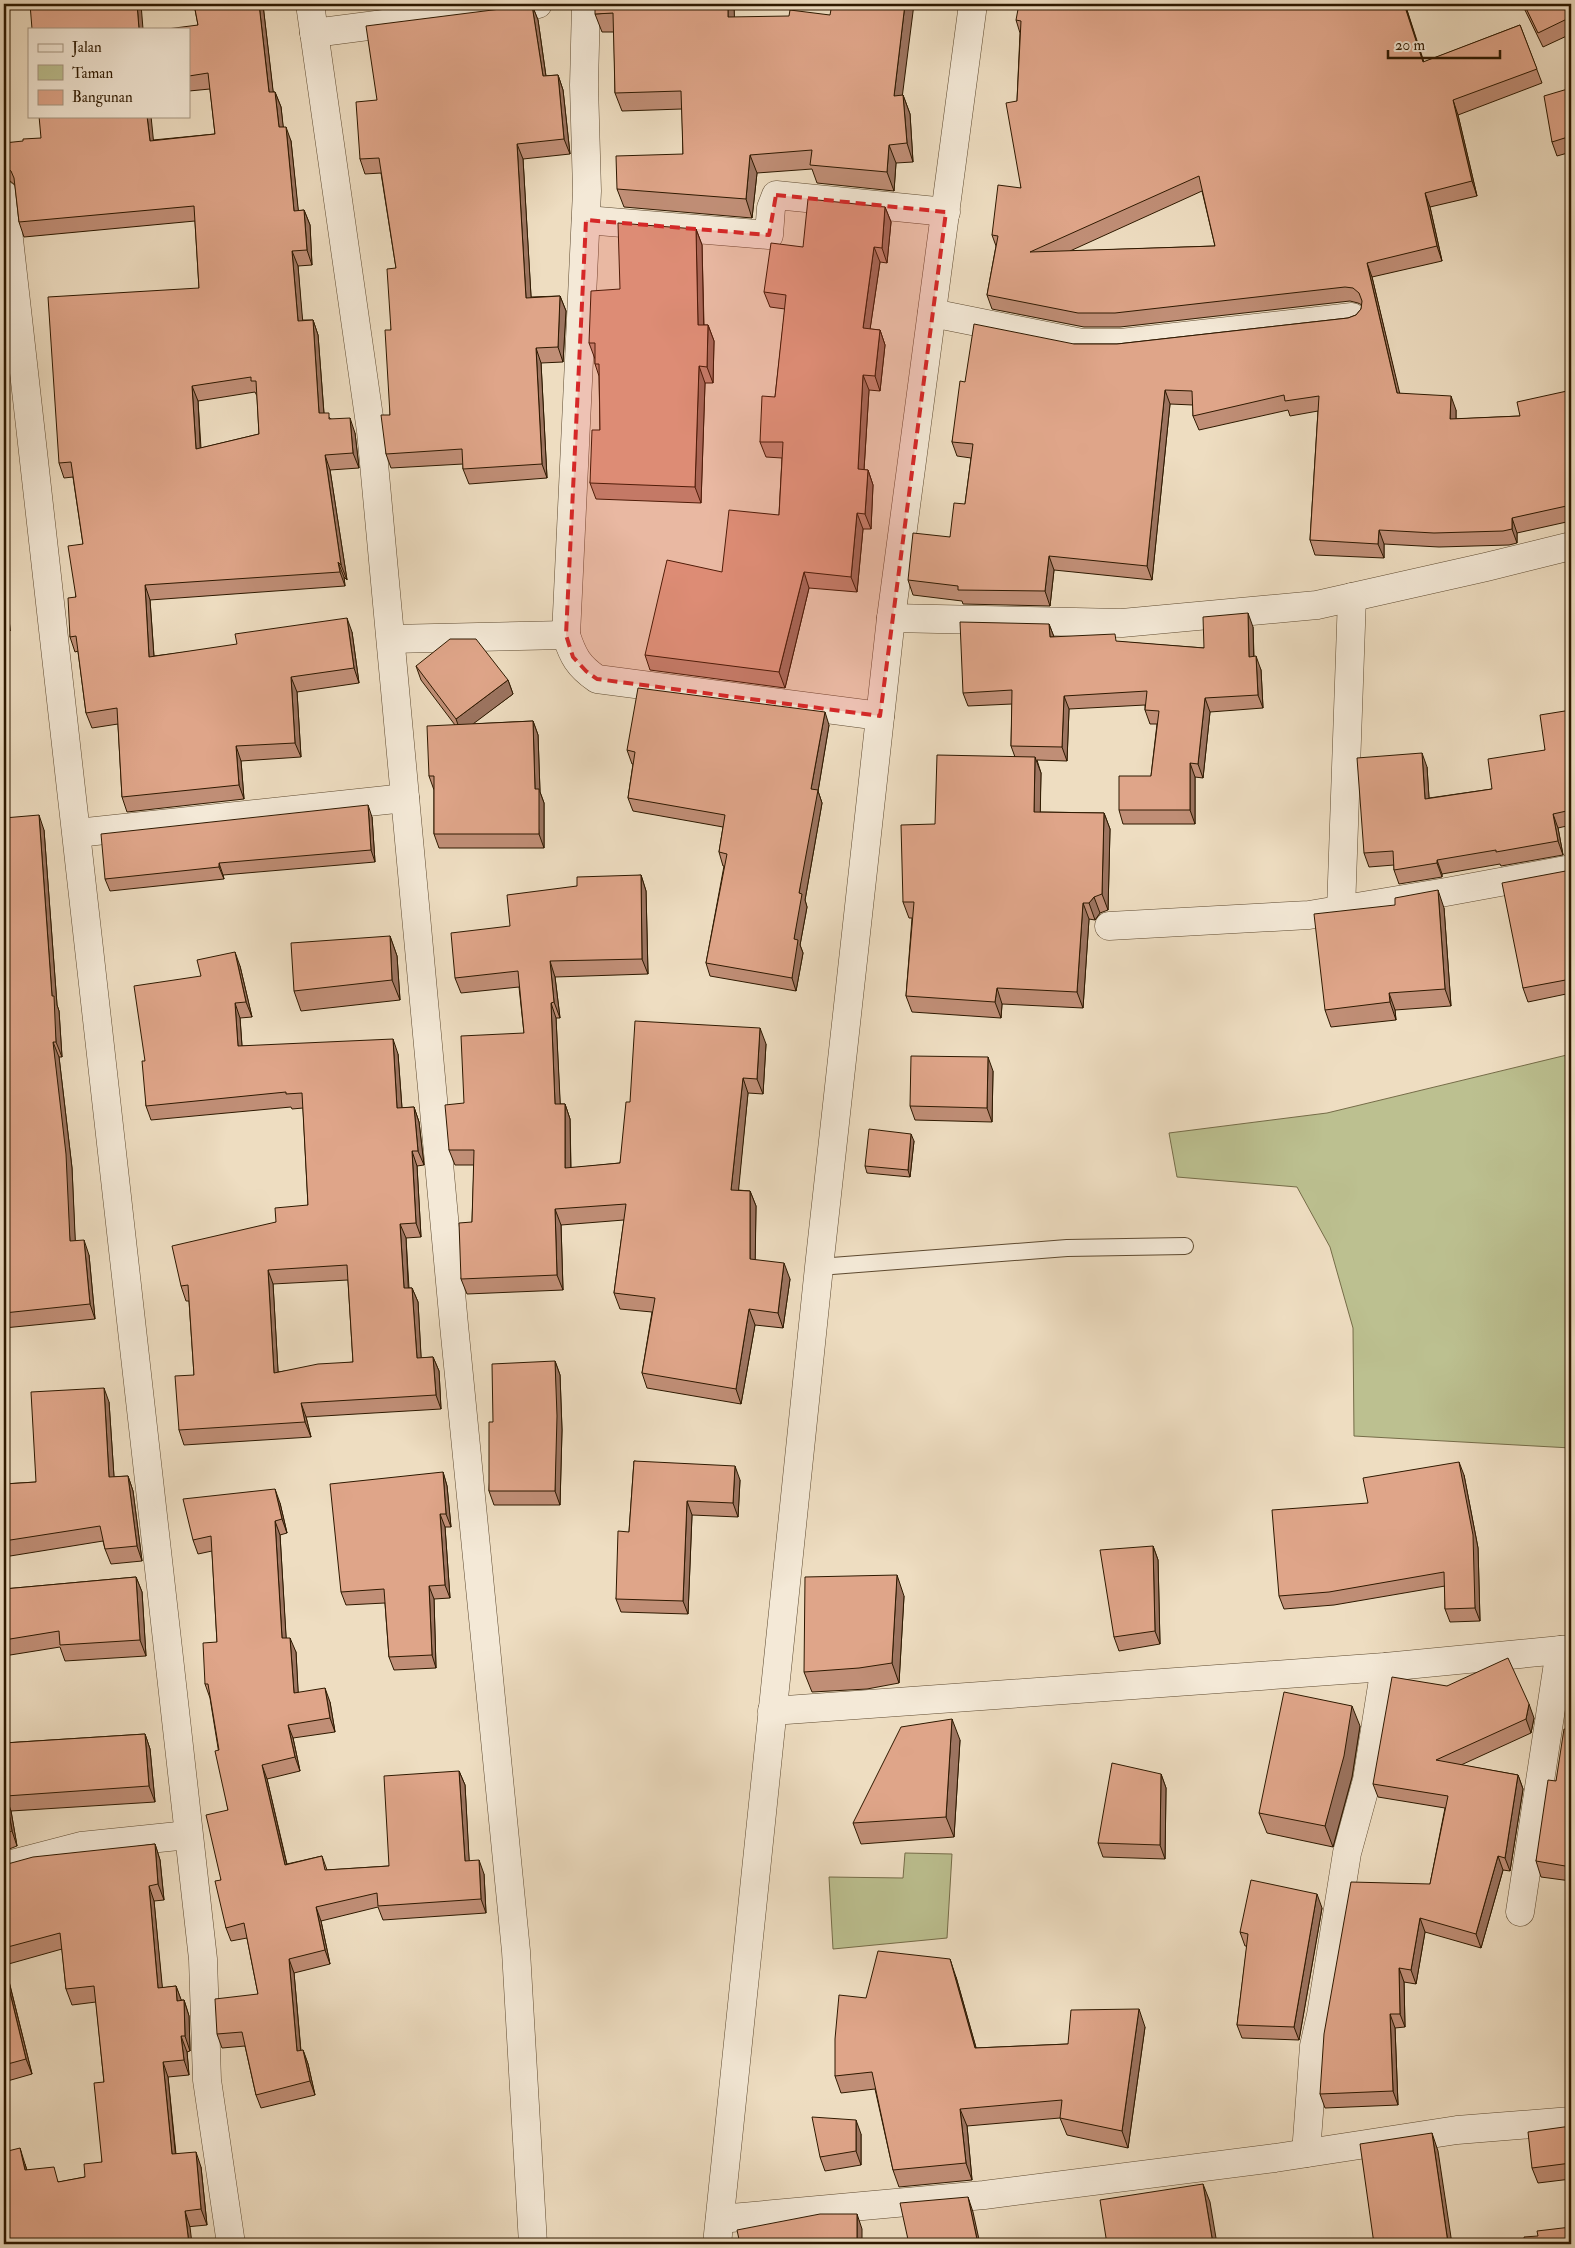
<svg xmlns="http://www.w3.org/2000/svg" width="1575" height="2248" viewBox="0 0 1575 2248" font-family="'IM FELL Double Pica',serif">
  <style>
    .green { fill: #bcc090; stroke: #756c48 }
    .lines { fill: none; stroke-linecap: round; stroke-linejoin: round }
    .service-casing { stroke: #5e4a30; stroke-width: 18 }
    .minor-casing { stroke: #5e4a30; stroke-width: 29 }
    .service { stroke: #f4e9d7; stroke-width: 16 }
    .minor { stroke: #f4e9d7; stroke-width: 28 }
    .wall { fill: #c08e76; stroke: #2e1900; fill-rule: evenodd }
    .shaded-wall { fill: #9c7460; stroke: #2e1900 }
    .building { fill: #dfa589; stroke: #2e1900; fill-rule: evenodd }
    .marked { fill: #d62828; fill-opacity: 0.2; stroke: #d62828; stroke-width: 4; stroke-dasharray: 10 6; stroke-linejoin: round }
  </style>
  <rect width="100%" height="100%" fill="#eeddc1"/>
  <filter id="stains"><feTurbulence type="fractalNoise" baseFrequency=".004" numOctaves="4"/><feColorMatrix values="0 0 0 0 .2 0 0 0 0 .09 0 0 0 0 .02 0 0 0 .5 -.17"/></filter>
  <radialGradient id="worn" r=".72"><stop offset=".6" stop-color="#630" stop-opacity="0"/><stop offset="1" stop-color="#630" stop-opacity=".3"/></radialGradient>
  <g class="green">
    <path d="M1571,1054V1448L1354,1436L1353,1328L1330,1247L1297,1187L1177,1177L1169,1133L1327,1113Z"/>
    <path d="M905,1853L952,1854L947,1938L833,1949L829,1877L903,1878Z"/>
  </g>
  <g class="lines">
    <g class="service-casing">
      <path id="service" d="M819,1267L1067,1248L1185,1246"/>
    </g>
    <g class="minor-casing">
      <g id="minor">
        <path d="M310,4L371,431L454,1325L516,1951L533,2244"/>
        <path d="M586,4L584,85L587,191L566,635C573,656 578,666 597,679L880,716"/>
        <path d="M314,33L538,4"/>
        <path d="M4,195L203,1959L207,2080L231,2244"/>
        <path d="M586,220L769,235L771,208L776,195L946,212"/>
        <path d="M932,313L1082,343H1121L1352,317"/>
        <path d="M891,618L1122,623L1317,605L1486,567L1571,546"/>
        <path d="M391,639L566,635"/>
        <path d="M77,833L405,798"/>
        <path d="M1341,910L1352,597"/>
        <path d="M1109,926L1309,915L1446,892L1571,869"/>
        <path d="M772,1711L1385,1667L1571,1649"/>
        <path d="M4,1866L81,1846L188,1835"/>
        <path d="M1520,1912L1560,1650"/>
        <path d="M1306,2153L1314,2046L1321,2015L1347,1853L1367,1780L1385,1667"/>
        <path d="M720,2219L984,2195L1275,2158L1457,2130L1571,2121"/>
        <path d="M717,2244L819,1267L891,618L973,4"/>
      </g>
    </g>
    <use href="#service" class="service"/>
    <use href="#minor" class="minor"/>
  </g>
  <g class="wall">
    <path d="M194,4H273L263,5L273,92H275L281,107L283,127L291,141L298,211L304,210L310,225L312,265L298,266L302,320H313L318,335L324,413L331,419L355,433L359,468L330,470L347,580L344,577L345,586L150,600L154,656L352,632L359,683L297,692L301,757L241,761L244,799L127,812L122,797L118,724L92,728L86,713L78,651L75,652L70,637L83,544L73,477L64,478L59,463L199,288L195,221L24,237L19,222L15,185L10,181L4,180V143L153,140L215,134L210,89L189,91V29L198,25ZM255,392L257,396L259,434L201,448L198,401Z"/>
    <path d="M734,4V17L903,95L910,114L913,162L896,163L894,191L817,183L812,169L757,173L752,218L624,207L617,189L683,154L682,109L622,111L615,93L614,32H602L595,14Z"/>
    <path d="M1405,4L1424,62L1520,25L1542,83L1458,115L1477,196L1430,207L1442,261L1372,277L1399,393L1456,410V419L1520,416L1567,391L1571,402V521L1517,533V543L1509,545L1439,547L1384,544V558L1315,555L1310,540L1318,411L1290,416L1288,410L1199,430L1193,416V405L1170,404L1152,580L1054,570L1050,606L963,604L962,601L913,595L908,580L950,537L965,504L971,458L957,456L952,442L965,382L1074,344H1117L1348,318L1356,315L1361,309L1362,305L1358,303L1350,301L1120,327H1084L992,309L987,295L996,246L992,235L1021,188L1017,101L1020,33L1016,20ZM1202,191L1215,246L1070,251Z"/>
    <path d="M1522,4H1571V34L1543,47Z"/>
    <path d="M532,5L538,20L546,76L558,75L563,90L570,154L523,159L531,297L560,296L566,311L563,362L541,363L547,478L469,484L463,469V464L391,468L386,454L390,415L391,330L396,268L381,173L365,174L360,159L377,100Z"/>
    <path d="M1571,88V152L1557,156L1552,142Z"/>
    <path d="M885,207L891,222L887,263L880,262L870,329L880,330L885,345L880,391L869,390L864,470H868L873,485L871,529H863L857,592L809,588L785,688L650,670L645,655L722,572L779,515L782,458L766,457L760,442L775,397L785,309L770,307L764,292L803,247Z"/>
    <path d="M696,229L702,245L704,325H708L714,341L713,383H705L701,503L596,499L590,483L600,430L599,376L595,364V359L589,343L620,289Z"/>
    <path d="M4,475L9,559H5L10,631H4Z"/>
    <path d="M1049,624L1054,637L1204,648L1253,627L1254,656L1261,670L1263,708L1210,712L1203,778L1195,777V824H1123L1119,810L1151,776L1157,724H1150L1145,710V705L1069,709L1067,761L1037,760L1041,773L1040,812L1104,813L1110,829L1108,910L1100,913L1095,920L1089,919L1083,1008L1002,1004L1001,1018L912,1012L906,996L912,918H909L903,902L935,824L1015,757L1011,746L1012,704L968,706L963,693Z"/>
    <path d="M416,666L508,680L513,694L472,724L533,721L538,735L540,792L544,803V848H439L434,834V790L429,776L455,725L421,680Z"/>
    <path d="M1571,710V825L1558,828L1563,855L1501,866L1500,864L1442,874V877L1399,884L1394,870V865L1369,867L1364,853L1427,767L1429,798L1492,789L1545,750Z"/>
    <path d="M829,725L818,791L822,803L805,900L807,907L800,945L803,953L796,991L710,976L706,963L724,866H723L719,852L723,827L633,811L628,798L633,764H632L627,750Z"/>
    <path d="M372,817L375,862L223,875L224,879L110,891L105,879Z"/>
    <path d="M4,818L44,830L57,1005L59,1011L62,1057H59L72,1168L75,1241L89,1255L95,1319L4,1328Z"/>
    <path d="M1571,870V993L1528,1002L1523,988L1569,871Z"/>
    <path d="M641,875L646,891L648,974L555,977L560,1018H556L560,1104H565L570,1119L571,1168L620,1163L630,1102L766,1044L763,1094L748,1093L738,1190L750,1191L756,1206L755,1260L790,1279L783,1328L755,1325L741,1404L647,1388L642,1373L652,1312L620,1309L614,1293L624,1220L561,1225L563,1290L467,1294L461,1279L472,1222L474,1165H455L449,1150L464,1103L524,1033L519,987L461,993L455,978L577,886Z"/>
    <path d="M1444,908L1451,1006L1395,1010L1396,1020L1331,1027L1325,1010Z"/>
    <path d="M390,936L397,956L400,1000L301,1011L294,991Z"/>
    <path d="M240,966L252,1017L240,1018L242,1046L398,1054L402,1108L414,1107L419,1122L424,1165L417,1166L421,1237L406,1238L409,1288H412L418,1302L421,1358L433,1357L439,1371L441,1409L306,1417L311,1437L184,1445L179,1430L194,1375L189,1301H186L181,1286L276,1222L308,1205L303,1108L292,1109L291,1107L151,1120L146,1106L145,1061L201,976ZM348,1280L353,1362L278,1372L273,1284Z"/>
    <path d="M993,1071L992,1122L915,1120L910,1106Z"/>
    <path d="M914,1141L910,1177L867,1173L865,1166Z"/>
    <path d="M555,1361L560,1375L562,1430L560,1505H494L489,1491L493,1422Z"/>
    <path d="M109,1402L114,1477L128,1476L133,1491L142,1561L111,1564L105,1549L103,1541L4,1557V1484L36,1482Z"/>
    <path d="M634,1461L740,1480L738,1517L692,1515L688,1614L621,1612L616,1599L629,1532Z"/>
    <path d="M443,1472L447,1486L451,1527H445L450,1598L434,1599L436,1668L394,1670L389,1657L385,1603L346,1605L341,1592Z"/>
    <path d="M1464,1475L1478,1548L1480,1621L1450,1622L1445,1609V1586L1334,1605L1284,1609L1279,1596L1368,1503Z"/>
    <path d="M280,1503L287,1533L280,1535L286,1638L296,1652L298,1693L330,1702L335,1732L293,1738L300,1771L267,1779L287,1864L322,1856L327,1870L389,1866L459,1771L465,1785L469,1861L484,1874L486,1913L383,1920L378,1907L321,1921L330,1964L294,1973L301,2051L303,2050L308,2064L315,2095L261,2108L256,2095L245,2046L222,2048L217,2034L258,1994L247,1938L231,1941L226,1928L221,1880L228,1810L210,1698L205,1684L217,1642L212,1551L198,1554L193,1540Z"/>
    <path d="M1153,1546L1158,1560L1160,1644L1119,1651L1114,1637Z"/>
    <path d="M136,1577L142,1592L146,1656L65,1661L60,1647L4,1656V1589Z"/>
    <path d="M904,1596L899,1683L867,1689L812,1692L804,1672Z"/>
    <path d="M1447,1686L1534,1718L1531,1733L1461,1765L1518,1775L1523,1789L1510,1871L1503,1870L1481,1948L1425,1932L1416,1984L1404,1982L1405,2027L1395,2028L1398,2105L1325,2108L1320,2094L1430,1884L1445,1808L1378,1797L1373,1784Z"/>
    <path d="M1360,1726L1352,1777L1333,1847L1267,1833L1259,1813Z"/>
    <path d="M1571,1730V1881L1541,1877L1536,1861L1556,1781Z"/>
    <path d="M145,1734L150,1749L155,1802L11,1811L17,1846L4,1851V1743Z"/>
    <path d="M960,1740L954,1837L861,1844L853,1823Z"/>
    <path d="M1161,1774L1166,1788L1165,1859L1103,1857L1098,1843Z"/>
    <path d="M155,1844L160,1860L164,1900L154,1901L162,1988L176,1986L181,2000H184L189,2016L190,2051L187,2052L189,2075L168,2077L176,2154L201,2167L207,2225L4,2244L25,2164L27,2170L59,2182L85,2177L102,2162L104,2082L96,2002L72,2005L66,1989L62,1949L5,1965L32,2074L4,2082V1865Z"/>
    <path d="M1322,1908L1299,2040L1242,2038L1237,2025L1247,1946H1245L1240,1932Z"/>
    <path d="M956,1977L976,2048L1068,2044L1145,2027L1128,2148L1067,2135L1060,2118L967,2126L972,2180L899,2187L893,2170L875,2089L841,2093L835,2076L866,1998Z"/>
    <path d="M1571,2126V2179L1538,2183L1532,2168Z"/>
    <path d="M861,2134V2165L825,2171L820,2157Z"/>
  </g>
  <g class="shaded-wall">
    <path d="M137,4H141L143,29H139Z"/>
    <path d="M259,4H262L263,5L275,107L269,92Z"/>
    <path d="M728,4H734L735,36L728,17Z"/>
    <path d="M905,4H914L900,114L894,96Z"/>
    <path d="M1404,4H1405L1428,77L1423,62Z"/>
    <path d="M532,5L538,20L548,91L543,76Z"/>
    <path d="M558,75L563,90L570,154L564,139Z"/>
    <path d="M275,92L281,107L285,142L279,127Z"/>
    <path d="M903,95L910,114L913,162L907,143Z"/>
    <path d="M1453,100L1458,115L1477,196L1472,181Z"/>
    <path d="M147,116H151L155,156L150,141Z"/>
    <path d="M286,127L291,141L300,226L294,211Z"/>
    <path d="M517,144L523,159L532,313L526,298Z"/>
    <path d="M889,145L896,163L894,191L887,172Z"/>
    <path d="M750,155L757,173L752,218L746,199Z"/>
    <path d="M1425,193L1430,207L1442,261L1437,246Z"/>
    <path d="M885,207L891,222L887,263L882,248Z"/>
    <path d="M304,210L310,225L312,265L307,250Z"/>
    <path d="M696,229L702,245L704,341L698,325Z"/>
    <path d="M874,247L880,262L868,343L863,328Z"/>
    <path d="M292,251L298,266L304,336L298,321Z"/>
    <path d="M1367,263L1372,277L1403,407L1397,393Z"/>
    <path d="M560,296L566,311L563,362L558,347Z"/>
    <path d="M313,320L318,335L325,428L319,413Z"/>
    <path d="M708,325L714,341L713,383L707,367Z"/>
    <path d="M880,330L885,345L880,391L875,376Z"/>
    <path d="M536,348L541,363L547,478L542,464Z"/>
    <path d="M699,366L705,383L701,503L695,487Z"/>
    <path d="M863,375L869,390L863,485L858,469Z"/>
    <path d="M192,386L198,401L201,464L196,449Z"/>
    <path d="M1165,390L1170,404L1152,580L1147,566Z"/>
    <path d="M1567,391L1571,402V410Z"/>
    <path d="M1451,396L1456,410V433L1450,419Z"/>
    <path d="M4,414L5,432L4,429Z"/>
    <path d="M350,418L355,433L359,468L353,453Z"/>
    <path d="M325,455L330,470L347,580L341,565Z"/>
    <path d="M868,470L873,485L871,529L865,514Z"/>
    <path d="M4,475V480L9,559L4,545Z"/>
    <path d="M857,513L863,529L857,592L851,577Z"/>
    <path d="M1512,518L1517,533V543L1512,529Z"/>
    <path d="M1379,530L1384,544V558L1378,544Z"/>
    <path d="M4,555L5,559L10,631L4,616Z"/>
    <path d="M1049,556L1054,570L1050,606L1045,591Z"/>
    <path d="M338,562L344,577L345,586L340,572Z"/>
    <path d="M804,572L809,588L785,688L779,672Z"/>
    <path d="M145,585L150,600L155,672L149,657Z"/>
    <path d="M1248,613L1253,627L1254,670L1249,657Z"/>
    <path d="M347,618L352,632L359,683L354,668Z"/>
    <path d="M1049,624L1054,637H1050Z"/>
    <path d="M1256,656L1261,670L1263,708L1258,695Z"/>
    <path d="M291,677L297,692L301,757L295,743Z"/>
    <path d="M508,680L513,694L461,733L456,719Z"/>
    <path d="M1064,696L1069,709L1067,761L1062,747Z"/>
    <path d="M1205,698L1210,712L1203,778L1198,764Z"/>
    <path d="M4,707L6,736L4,729Z"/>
    <path d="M825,712L829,725L818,791L822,803L805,900L807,907L800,945L803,953L796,991L792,978L794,939L811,789Z"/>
    <path d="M533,721L538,735L540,792L544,803V848L539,834L535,789Z"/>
    <path d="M236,746L241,761L244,799L239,785Z"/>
    <path d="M1422,753L1427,767L1430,813L1425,799Z"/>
    <path d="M1035,757L1041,773L1040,828L1034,812Z"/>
    <path d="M1190,763L1195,777V824L1190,810Z"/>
    <path d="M368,805L372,817L375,862L371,850Z"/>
    <path d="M1104,813L1110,829L1108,910L1102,894Z"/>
    <path d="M1553,814L1558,828L1563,855L1558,841Z"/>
    <path d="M39,815L44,830L57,1005L59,1011L62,1057L56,1042L52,996Z"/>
    <path d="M1437,860L1442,874V877L1437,863Z"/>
    <path d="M219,863L223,875L224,879L219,867Z"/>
    <path d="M641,875L646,891L648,974L642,959Z"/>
    <path d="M1438,890L1444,908L1451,1006L1445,989Z"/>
    <path d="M1094,897L1100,913L1095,920L1089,903Z"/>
    <path d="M1083,903L1089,919L1083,1008L1077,992Z"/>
    <path d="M390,936L397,956L400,1000L392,980Z"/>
    <path d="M235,952L240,966L252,1017L246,1002Z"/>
    <path d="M550,961L555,977L560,1018L554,1002Z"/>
    <path d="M997,988L1002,1004L1001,1018L995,1002Z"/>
    <path d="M1389,993L1395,1010L1396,1020L1390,1002Z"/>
    <path d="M235,1003L240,1018L243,1061L238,1046Z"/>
    <path d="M551,1003L556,1018L561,1119L555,1104Z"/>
    <path d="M760,1028L766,1044L763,1094L757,1079Z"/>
    <path d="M393,1039L398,1054L403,1123L397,1108Z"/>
    <path d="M53,1042L59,1057L72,1168L76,1256L70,1241Z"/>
    <path d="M988,1057L993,1071L992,1122L987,1108Z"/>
    <path d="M743,1078L748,1093L737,1206L731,1190Z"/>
    <path d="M565,1104L570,1119L571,1184L565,1168Z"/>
    <path d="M414,1107L419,1122L424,1165L418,1151Z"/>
    <path d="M911,1134L914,1141L910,1177L908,1170Z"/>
    <path d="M412,1151L417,1166L421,1237L416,1223Z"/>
    <path d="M750,1191L756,1206L755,1274L750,1259Z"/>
    <path d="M555,1209L561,1225L563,1290L557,1275Z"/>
    <path d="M400,1224L406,1238L409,1303L404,1288Z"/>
    <path d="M84,1240L89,1255L95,1319L90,1304Z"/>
    <path d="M784,1263L790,1279L783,1328L778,1313Z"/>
    <path d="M268,1270L273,1284L279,1388L274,1373Z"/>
    <path d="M412,1288L418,1302L422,1373L417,1358Z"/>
    <path d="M749,1309L755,1325L741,1404L736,1389Z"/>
    <path d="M433,1357L439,1371L441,1409L436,1395Z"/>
    <path d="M555,1361L560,1375L562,1430L560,1505L555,1491Z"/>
    <path d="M104,1388L109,1402L115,1492L109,1477Z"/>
    <path d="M301,1403L306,1417L311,1437L305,1422Z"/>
    <path d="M1459,1462L1464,1475L1478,1548L1480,1621L1475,1608Z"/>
    <path d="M735,1466L740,1480L738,1517L733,1503Z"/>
    <path d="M443,1472L447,1486L451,1527L446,1514Z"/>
    <path d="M128,1476L133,1491L142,1561L137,1546Z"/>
    <path d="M275,1489L280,1503L287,1533L282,1519Z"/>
    <path d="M687,1501L692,1515L688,1614L683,1601Z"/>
    <path d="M440,1514L445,1527L450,1598L445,1585Z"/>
    <path d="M275,1521L280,1535L287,1652L282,1638Z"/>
    <path d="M1153,1546L1158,1560L1160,1644L1155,1631Z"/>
    <path d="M897,1575L904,1596L899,1683L892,1663Z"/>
    <path d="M136,1577L142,1592L146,1656L140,1640Z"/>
    <path d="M429,1586L434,1599L436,1668L432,1655Z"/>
    <path d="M290,1638L296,1652L299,1707L294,1693Z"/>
    <path d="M325,1688L330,1702L335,1732L330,1718Z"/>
    <path d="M1529,1704L1534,1718L1531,1733L1526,1719Z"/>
    <path d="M1352,1706L1360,1726L1352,1777L1333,1847L1325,1826Z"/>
    <path d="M952,1719L960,1740L954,1837L946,1817Z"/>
    <path d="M288,1725L293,1738L300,1771L295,1757Z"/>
    <path d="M145,1734L150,1749L155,1802L149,1786Z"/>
    <path d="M262,1765L267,1779L290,1879L285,1865Z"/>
    <path d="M459,1771L465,1785L470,1875L465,1861Z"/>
    <path d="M1161,1774L1166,1788L1165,1859L1160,1845Z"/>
    <path d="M1518,1775L1523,1789L1510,1871L1505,1858Z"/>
    <path d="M6,1796L11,1811L17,1846L12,1831Z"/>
    <path d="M155,1844L160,1860L164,1900L158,1884Z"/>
    <path d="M1498,1856L1503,1870L1481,1948L1476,1934Z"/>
    <path d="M479,1860L484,1874L486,1913L481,1899Z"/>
    <path d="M149,1886L154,1901L164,2004L158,1988Z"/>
    <path d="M1317,1894L1322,1908L1299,2040L1294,2027Z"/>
    <path d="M316,1907L321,1921L330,1964L325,1950Z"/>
    <path d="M1420,1918L1425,1932L1416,1984L1411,1970Z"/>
    <path d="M289,1959L294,1973L302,2065L297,2051Z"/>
    <path d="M950,1959L956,1977L981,2065L975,2048Z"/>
    <path d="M4,1962L32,2074L26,2059L4,1968Z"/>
    <path d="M1399,1968L1404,1982L1405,2027L1400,2014Z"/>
    <path d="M176,1986L182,2002L177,2001Z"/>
    <path d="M184,2000L189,2016L190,2051L185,2036Z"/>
    <path d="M1139,2009L1145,2027L1128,2148L1122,2131Z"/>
    <path d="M1390,2014L1395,2028L1398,2105L1393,2091Z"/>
    <path d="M181,2036L187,2052L189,2075L184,2060Z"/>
    <path d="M303,2050L308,2064L315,2095L310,2081Z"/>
    <path d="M163,2062L168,2077L177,2170L172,2154Z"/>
    <path d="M960,2109L967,2126L972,2180L966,2163Z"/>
    <path d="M856,2120L861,2134V2165L856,2151Z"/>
    <path d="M1432,2133L1438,2151L1452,2244H1448V2243Z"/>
    <path d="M20,2148L25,2164L31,2186L25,2170Z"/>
    <path d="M196,2152L201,2167L207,2225L201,2209Z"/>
    <path d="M1203,2184L1210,2202L1217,2244H1213Z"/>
    <path d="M968,2197L973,2212L980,2244H978Z"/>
    <path d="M185,2211L190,2227L192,2244H189Z"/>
    <path d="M857,2214L862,2229V2244H857Z"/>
  </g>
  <g class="building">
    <path d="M30,4H137L139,29H32Z"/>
    <path d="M194,4H259L269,92H275L279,127H286L294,211L304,210L307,250L292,251L298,321L313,320L319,413H329V419L350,418L353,453L325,455L341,565L338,562L340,572L145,585L149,657L237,644L235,634L347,618L354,668L291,677L295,743L236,746L239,785L122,797L117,708L86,713L76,636L70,637L68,598L76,597L68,546L83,544L71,462L59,463L48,297L199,288L194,206L19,222L14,178L11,171L4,166V143L23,141V139L41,138L39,116H147L150,141L215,134L208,73L189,76V29H167L198,25ZM251,377V381H256L259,434L196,449L192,386Z"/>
    <path d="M595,4H728V17L789,16L790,10L830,15L832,4H905L894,96L903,95L907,143L889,145L887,172L810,165L812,150L750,155L746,199L617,189L616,156L683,154L681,91L615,93L613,13L595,14Z"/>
    <path d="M1019,4H1404L1423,62L1520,25L1537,69L1453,100L1472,181L1425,193L1437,246L1367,263L1397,393L1451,396L1450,419L1520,416L1517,402L1567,391L1571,410V505L1512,518V529L1503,531L1434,533L1379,530L1378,544L1310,540L1319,396L1285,401L1284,395L1193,416L1192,391L1165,390L1147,566L1049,556L1045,591L958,590V586L908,580L913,533L950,537L954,503L965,504L973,444L952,442L960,381L965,382L974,324L1074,344H1117L1348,318L1356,315L1361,309L1362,301L1359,293L1353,288L1345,287L1115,313H1078L987,295L998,236L992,235L998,185L1021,188L1006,103L1017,101L1021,21L1016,20ZM1199,176L1215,246L1030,252Z"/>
    <path d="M1524,4H1571V17L1538,33Z"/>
    <path d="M532,5L543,76L558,75L564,139L517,144L526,298L560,296L558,347L536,348L542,464L463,469L462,449L386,454L381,415H390L385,330H391L387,269L396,268L379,158L360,159L356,102L377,100L366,26Z"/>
    <path d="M1571,88V136L1552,142L1544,96Z"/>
    <path d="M808,199L885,207L882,248L874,247L863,328L880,330L875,376L863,375L858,469L868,470L865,514L857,513L851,577L804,572L779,672L645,655L667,560L722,572L729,510L779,515L783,442H760L762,396L775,397L786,295L764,292L771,243L803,247Z"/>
    <path d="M618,223L696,229L698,325H708L707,367L699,366L695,487L590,483L592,430H600L599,364H595V343H589L591,291L620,289Z"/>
    <path d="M1248,613L1249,657L1256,656L1258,695L1205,698L1198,764L1190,763V810H1119V776H1151L1159,711L1145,710L1147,691L1064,696L1062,747L1011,746L1012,690L963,693L960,622L1049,624L1050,637L1115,634L1116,641L1204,648L1203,617Z"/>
    <path d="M450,639H476L508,680L456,719L416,666Z"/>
    <path d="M638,688L825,712L811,789L818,790L799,893L802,894L794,939L798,940L792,978L706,963L727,854L719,852L725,815L628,798L635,752L627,750Z"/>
    <path d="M1571,710V810L1553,814L1558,841L1496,852V850L1437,860V863L1394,870L1393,851L1364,853L1357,758L1422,753L1425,799L1492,789L1488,759L1545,750L1540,715Z"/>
    <path d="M533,721L535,789H539V834H434V776H429L427,726Z"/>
    <path d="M937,755L1035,757L1034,812L1104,813L1102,894L1094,897L1089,903H1083L1077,992L997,988L995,1002L906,996L914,902H903L901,825L935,824Z"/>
    <path d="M368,805L371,850L219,863V867L105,879L101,834Z"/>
    <path d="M39,815L52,996H54L56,1042H53L66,1154L70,1241L84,1240L90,1304L4,1313V818Z"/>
    <path d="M1571,870V979L1523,988L1502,883Z"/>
    <path d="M641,875L642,959L550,961L554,1002L551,1003L555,1104H565V1168L620,1163L626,1102H630L635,1021L760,1028L757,1079L743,1078L731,1190L750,1191V1259L784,1263L778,1313L749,1309L736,1389L642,1373L655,1298L614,1293L626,1204L555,1209L557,1275L461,1279L459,1223L472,1222L474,1150H449L445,1105L464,1103L461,1036L524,1033L518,971L455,978L451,933L510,926L507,895L577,886V877Z"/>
    <path d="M1438,890L1445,989L1389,993L1390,1002L1325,1010L1314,914L1395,905V898Z"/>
    <path d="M390,936L392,980L294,991L291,943Z"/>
    <path d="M235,952L246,1002L235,1003L238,1046L393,1039L397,1108L414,1107L418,1151H412L416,1223L400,1224L404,1288H412L417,1358L433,1357L436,1395L301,1403L305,1422L179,1430L175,1376L194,1375L188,1285L181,1286L172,1246L276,1222L275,1208L308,1205L302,1093L286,1094V1092L146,1106L142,1061H145L134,986L201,976L197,960ZM347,1265L353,1362L318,1364L274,1373L268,1270Z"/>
    <path d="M911,1056L988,1057L987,1108L910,1106Z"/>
    <path d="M869,1129L911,1134L908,1170L865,1166Z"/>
    <path d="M555,1361L557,1416L555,1491H489V1422H493L492,1364Z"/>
    <path d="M104,1388L109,1477L128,1476L137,1546L105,1549L100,1526L4,1541V1484L36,1482L31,1392Z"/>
    <path d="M634,1461L735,1466L733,1503L687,1501L683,1601L616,1599L618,1531L629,1532Z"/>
    <path d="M1571,1461V1476L1567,1462Z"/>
    <path d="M1459,1462L1473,1535L1475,1608L1445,1609L1444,1572L1329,1592L1279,1596L1272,1510L1368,1503L1363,1478Z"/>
    <path d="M443,1472L446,1514H440L445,1585L429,1586L432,1655L389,1657L384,1589L341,1592L330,1484Z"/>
    <path d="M275,1489L282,1519L275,1521L282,1638H290L294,1693L325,1688L330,1718L288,1725L295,1757L262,1765L285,1865L322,1856L325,1870L389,1866L384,1776L459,1771L465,1861L479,1860L481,1899L378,1906L377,1893L316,1907L325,1950L289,1959L297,2051L303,2050L310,2081L256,2095L242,2032L217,2034L215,1999L258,1994L244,1923L226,1928L215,1881L221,1880L206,1815L228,1810L215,1751L219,1750L208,1684H205L203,1643L217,1642L211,1536L193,1540L183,1499Z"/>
    <path d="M1153,1546L1155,1631L1114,1637L1100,1550Z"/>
    <path d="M897,1575L892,1663L859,1668L804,1672L805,1577Z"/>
    <path d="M136,1577L140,1640L60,1645L59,1631L4,1640V1589Z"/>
    <path d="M1508,1658L1529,1704L1526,1719L1436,1760L1518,1775L1505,1858L1498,1856L1476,1934L1420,1918L1411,1970L1399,1968L1400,2014H1390L1393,2091L1320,2094L1324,2034L1351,1882L1430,1884L1448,1796L1373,1784L1392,1677L1447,1686Z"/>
    <path d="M1284,1692L1352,1706L1344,1756L1325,1826L1259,1813Z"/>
    <path d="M952,1719L946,1817L853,1823L901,1727Z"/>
    <path d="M1564,1729L1571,1730V1867L1536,1861L1548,1780L1556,1781Z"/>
    <path d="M145,1734L149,1786L6,1796L12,1831L4,1834V1743Z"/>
    <path d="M1112,1763L1161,1774L1160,1845L1098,1843Z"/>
    <path d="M155,1844L158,1884L149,1886L158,1988L176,1986L177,2001L184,2000L185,2036H181L184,2060L163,2062L172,2154L196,2152L201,2209L185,2211L189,2244H4V2152L20,2148L25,2170L54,2167L58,2182L85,2177L84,2164L102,2162L94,2083L104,2082L94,1986L66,1989L60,1933L4,1948V1865L33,1857Z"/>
    <path d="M1251,1880L1317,1894L1294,2027L1237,2025L1248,1934L1240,1932Z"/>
    <path d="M878,1951L950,1959L975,2048L1068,2044L1071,2010L1139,2009L1122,2131L1060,2118L1062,2100L960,2109L966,2163L893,2170L872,2072L835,2076V2039L839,1995L866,1998Z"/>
    <path d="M4,1968L26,2059L4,2065Z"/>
    <path d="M812,2117L856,2120V2151L820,2157Z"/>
    <path d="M1571,2126V2163L1532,2168L1528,2132Z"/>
    <path d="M1432,2133L1448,2243L1438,2244H1374L1360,2144Z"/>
    <path d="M1203,2184L1213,2244H1107L1100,2200Z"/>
    <path d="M968,2197L978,2244H909L900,2203Z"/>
    <path d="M820,2214H857V2244H740L737,2230Z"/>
    <path d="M1571,2227V2244H1525L1524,2237L1538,2236L1537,2231Z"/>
  </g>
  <path class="marked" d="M776,195L946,212L880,716L597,679L586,671L573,657L566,635L586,220L769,235Z"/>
  <rect width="1575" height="2248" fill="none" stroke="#eeddc1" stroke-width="20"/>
  <rect x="5" y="5" width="1565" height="2238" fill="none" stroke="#2e1900" stroke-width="2.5"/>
  <rect x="10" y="10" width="1555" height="2228" fill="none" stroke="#2e1900"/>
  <rect x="28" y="28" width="162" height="90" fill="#f4e9d7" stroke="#a59681"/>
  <rect x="38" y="44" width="25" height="8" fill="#f4e9d7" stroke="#a59681"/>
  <text x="72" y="52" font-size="15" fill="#2e1900">Jalan</text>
  <rect x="38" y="65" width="25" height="15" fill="#bcc090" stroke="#a59681"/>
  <text x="72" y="78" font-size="15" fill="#2e1900">Taman</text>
  <rect x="38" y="90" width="25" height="15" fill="#dfa589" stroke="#a59681"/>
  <text x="72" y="102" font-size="15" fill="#2e1900">Bangunan</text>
  <path d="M1388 50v8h112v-8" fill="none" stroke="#2e1900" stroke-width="2.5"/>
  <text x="1395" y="50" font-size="15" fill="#2e1900" stroke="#f4e9d7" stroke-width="4" paint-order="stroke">20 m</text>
  <rect width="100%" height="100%" filter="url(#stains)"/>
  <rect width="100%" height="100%" fill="url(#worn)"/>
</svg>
